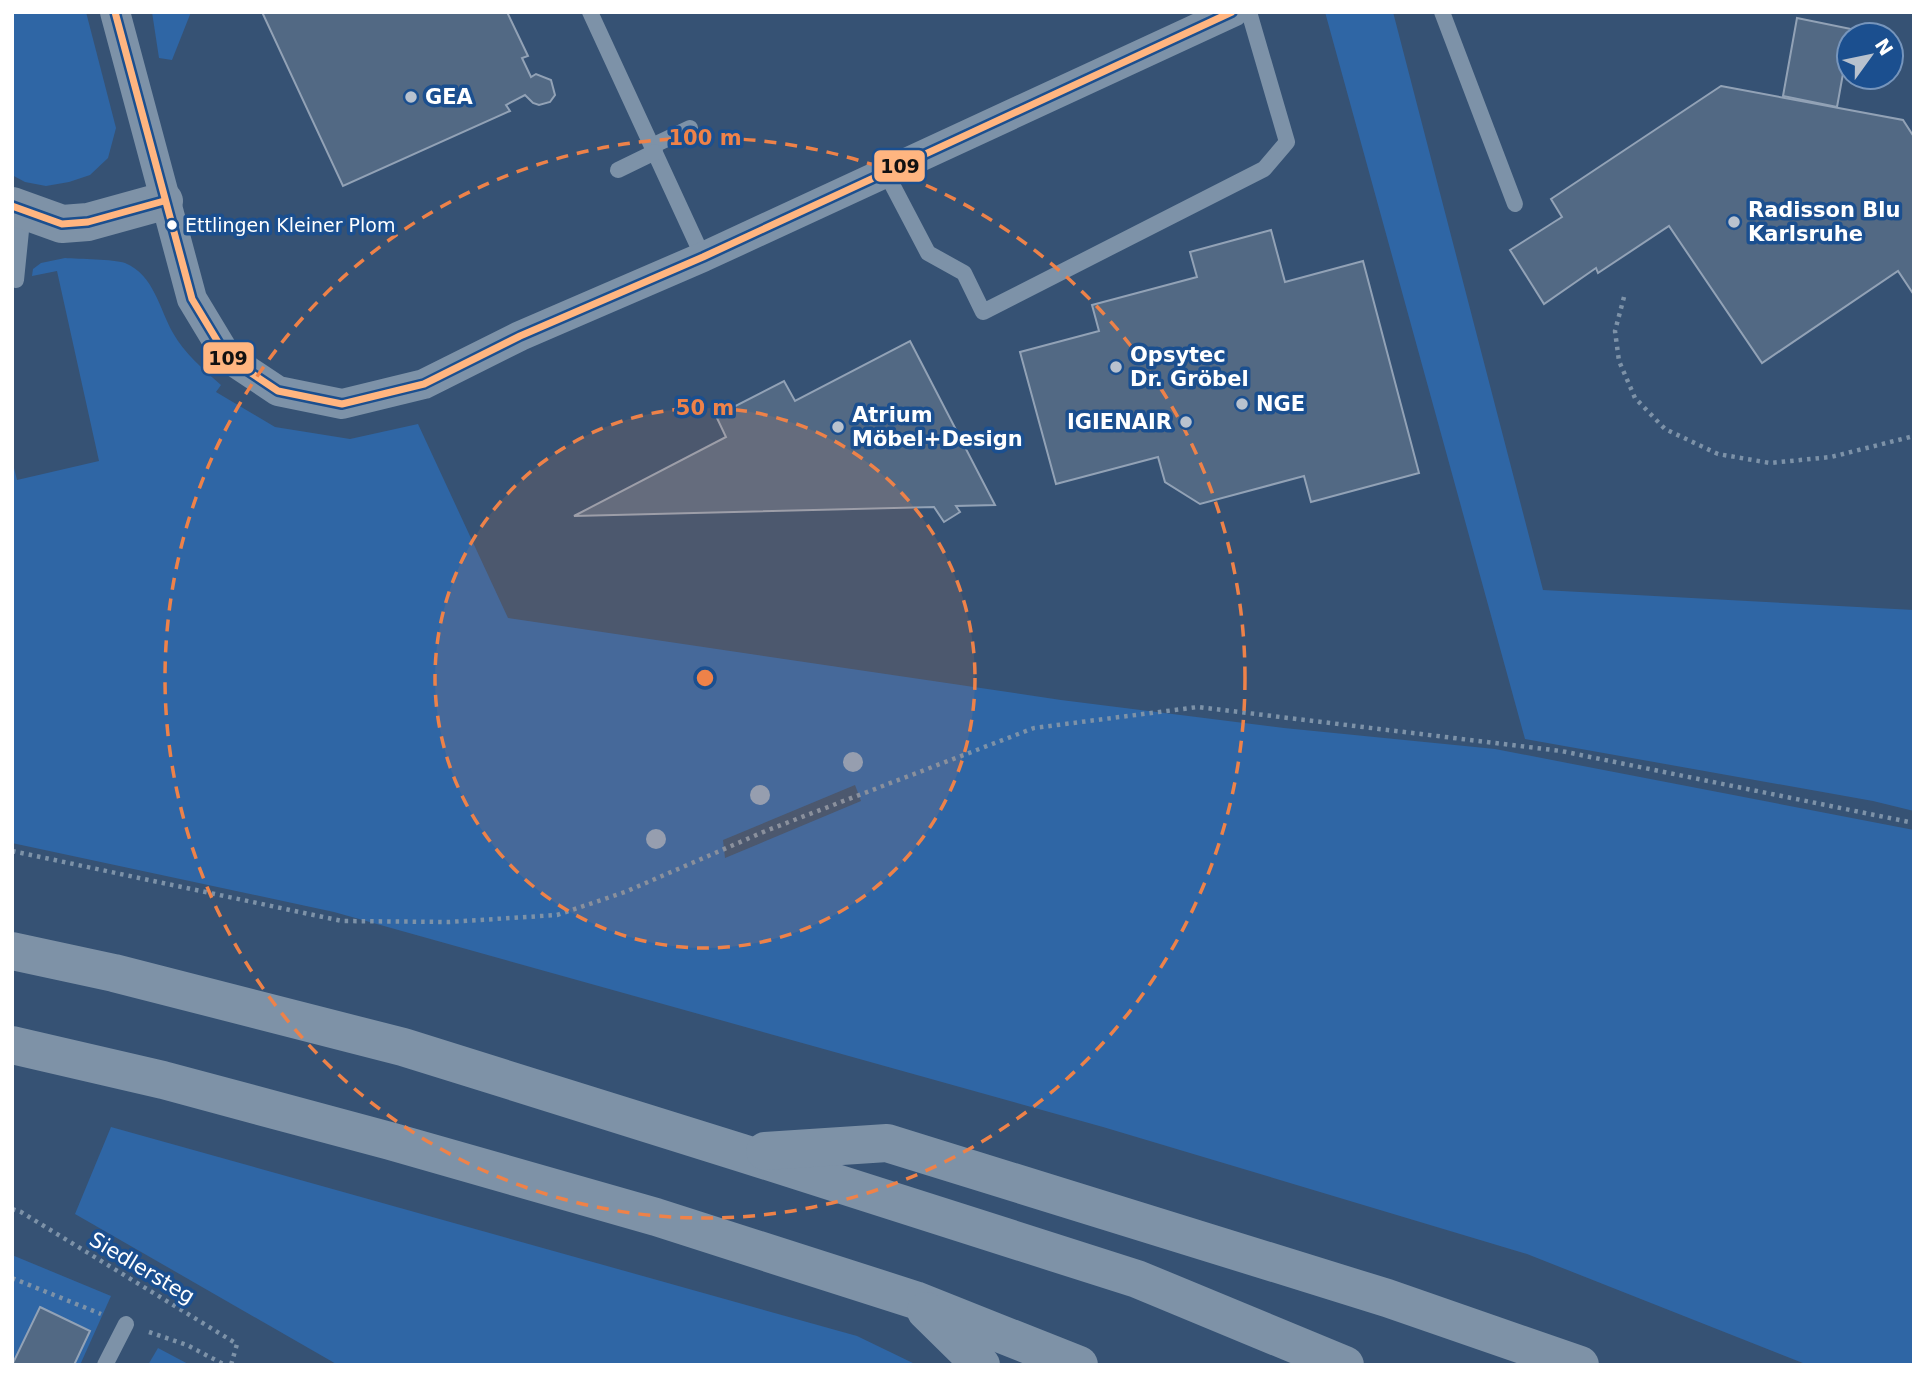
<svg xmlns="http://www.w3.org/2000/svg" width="1926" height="1377" viewBox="0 0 1926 1377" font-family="'DejaVu Sans',sans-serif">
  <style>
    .green { fill: #2f66a5; fill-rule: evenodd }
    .building { fill: #526984; stroke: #92a2b6; stroke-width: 2 }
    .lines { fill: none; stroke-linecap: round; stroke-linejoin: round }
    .path { stroke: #7d92a8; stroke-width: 4.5; stroke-dasharray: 3.5 5; stroke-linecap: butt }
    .lane { stroke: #7d92a8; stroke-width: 16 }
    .street { stroke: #7d92a8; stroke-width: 30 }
    .highway { stroke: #7e92a7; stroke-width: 38 }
    .bus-1-casing { stroke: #1b4f8f; stroke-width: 12 }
    .bus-1 { stroke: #ffb580; stroke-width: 7 }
    .tree { fill: #8aa2be }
    .ring { fill: none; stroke: #ee8249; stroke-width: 3.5; stroke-dasharray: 12 9 }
    .poi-dot { fill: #b9c2ce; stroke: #1b4f8f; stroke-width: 2.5 }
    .bus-dot { fill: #fff; stroke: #1b4f8f; stroke-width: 2.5 }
    .labels { text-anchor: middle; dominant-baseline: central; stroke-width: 7; stroke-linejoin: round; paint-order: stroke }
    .bus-label { font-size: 19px; fill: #fff; stroke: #1b4f8f; text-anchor: start }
    .poi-label { font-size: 21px; font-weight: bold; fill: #fff; stroke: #1b4f8f; text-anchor: start }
    .street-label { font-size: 21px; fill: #fff; stroke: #1b4f8f }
    .centre { fill: #ee8249; stroke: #1b4f8f; stroke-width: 3.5 }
    .ring-label { font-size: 21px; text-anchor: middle; font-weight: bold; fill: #ee8249; stroke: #1b4f8f; stroke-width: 7; stroke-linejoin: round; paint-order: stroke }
    .line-badge { stroke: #1b4f8f; stroke-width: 2.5 }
    .pale-badge-label { font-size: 19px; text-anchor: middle; font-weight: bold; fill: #111 }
  </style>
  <rect width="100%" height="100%" fill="#365274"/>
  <g class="green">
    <path d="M12,12H86L116,128L108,158L90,175L69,182L46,186L25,182L12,175Z"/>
    <path d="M152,12H191L172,60L159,58Z"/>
    <path d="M1325,12H1393L1543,590L1914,610V811L1873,801L1525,739Z"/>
    <path d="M65,258C79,259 113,259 125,263C154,275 159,308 173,333C184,353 203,369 221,385L216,392L275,427L350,439L418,424L508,618L1061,700L1284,728L1495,749L1914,830V1365H1808L1527,1254L1103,1127L334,912L12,843V460L17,480L99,461L57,271L32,276L33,269L41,263ZM855,785L861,801L725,858L723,840Z"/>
    <path d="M111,1127L857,1336L917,1365H338L75,1214Z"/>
    <path d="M12,1255L111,1296L80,1365H12Z"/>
    <path d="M158,1348L190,1365H148Z"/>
  </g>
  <g class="building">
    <path d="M262,12H507L528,56L522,58L531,77L536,74L551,80L555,95L550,102L539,105L533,103L525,95L506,105L510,111L343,186Z"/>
    <path d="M1797,18L1851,29L1837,107L1783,96Z"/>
    <path d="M1721,86L1903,120L1914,137V295L1898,271L1762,363L1669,226L1598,273L1596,268L1544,304L1510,250L1562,217L1551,199Z"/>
    <path d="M1271,230L1285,282L1363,261L1419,473L1311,502L1304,476L1200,504L1165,482L1158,457L1056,484L1020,352L1099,331L1092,305L1197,277L1190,252Z"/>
    <path d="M910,341L995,505L956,506L960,512L944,522L934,507L574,516L726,437L716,416L784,381L795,401Z"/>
    <path d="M40,1307L90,1331L74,1365H12Z"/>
  </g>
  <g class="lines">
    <g class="path">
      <path d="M1624,297L1615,331L1619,361L1635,398L1665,429L1718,454L1770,463L1831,457L1914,436"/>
      <path d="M12,851L342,921L449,922L557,915L625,892L768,830L1034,728L1198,707L1561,751L1914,823"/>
      <path d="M12,1209L21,1212L237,1344L231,1365"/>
      <path d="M12,1278L101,1314"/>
      <path d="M149,1332L187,1345L225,1365"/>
    </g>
    <g class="lane">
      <path d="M590,12L703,257"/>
      <path d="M1442,12L1515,204"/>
      <path d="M652,146L690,128"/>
      <path d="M618,170L655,152"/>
      <path d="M885,171L928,253L964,273L983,312L1264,169L1287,142L1249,12"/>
      <path d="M16,280L23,211"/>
      <path d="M105,1365L126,1324"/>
    </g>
    <path class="street" d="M115,12L192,299L227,357L278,391L342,404L424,384L520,336L703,257L1233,12"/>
    <g class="highway">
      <path d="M12,206L62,224L88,222L164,201"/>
      <path d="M12,951L114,973L403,1047L742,1153L1137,1279L1345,1365"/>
      <path d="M12,1045L163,1080L390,1141L656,1217L915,1300L1079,1365"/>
      <path d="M765,1151L887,1143L1387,1298L1580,1365"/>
      <path d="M926,1311L981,1365"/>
    </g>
    <g class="bus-1-casing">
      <g id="bus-1">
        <path d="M115,12L192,299L227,357L278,391L342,404L424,384L520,336L703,257L1232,12"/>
        <path d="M12,206L62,224L88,222L164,201"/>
      </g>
    </g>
    <use href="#bus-1" class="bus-1"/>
  </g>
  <g class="tree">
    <circle cx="853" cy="762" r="10"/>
    <circle cx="760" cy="795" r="10"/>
    <circle cx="656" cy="839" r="10"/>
  </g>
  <circle cx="705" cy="678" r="270" fill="#ee8249" fill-opacity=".12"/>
  <g class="ring">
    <circle cx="705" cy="678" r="270"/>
    <circle cx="705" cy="678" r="540"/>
  </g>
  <g class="poi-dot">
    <circle cx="411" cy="97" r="7"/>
    <circle cx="1734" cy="222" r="7"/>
    <circle cx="1116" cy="367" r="7"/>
    <circle cx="1242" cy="404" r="7"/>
    <circle cx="1186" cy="422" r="7"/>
    <circle cx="838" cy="427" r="7"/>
  </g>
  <circle class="bus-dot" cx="172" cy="225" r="6"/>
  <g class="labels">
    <g class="bus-label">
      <text x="185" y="225">Ettlingen Kleiner Plom</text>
    </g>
    <g class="poi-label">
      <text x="425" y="97">GEA</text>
      <text x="1748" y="210">Radisson Blu<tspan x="1748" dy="24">Karlsruhe</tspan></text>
      <text x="1130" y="355">Opsytec<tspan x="1130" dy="24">Dr. Gröbel</tspan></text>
      <text x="1256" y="404">NGE</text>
      <text x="852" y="415">Atrium<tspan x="852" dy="24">Möbel+Design</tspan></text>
      <text x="1172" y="422" text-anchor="end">IGIENAIR</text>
    </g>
    <g class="street-label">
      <text transform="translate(142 1268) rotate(31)">Siedlersteg</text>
    </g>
  </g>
  <circle cx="705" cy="678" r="10" class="centre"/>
  <g class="ring-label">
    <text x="705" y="145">100 m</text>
    <text x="705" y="415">50 m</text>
  </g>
  <g class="line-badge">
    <rect x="873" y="149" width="53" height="34" rx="7" fill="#ffb580"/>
    <rect x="202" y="341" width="53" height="34" rx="7" fill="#ffb580"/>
  </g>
  <g class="pale-badge-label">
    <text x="900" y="173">109</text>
    <text x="228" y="365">109</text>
  </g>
  <rect width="1926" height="1377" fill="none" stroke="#ffffff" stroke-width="28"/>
  <g transform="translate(1870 56) rotate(57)"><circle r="33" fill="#1b4f8f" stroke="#7695bc" stroke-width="2"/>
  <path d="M0-5L12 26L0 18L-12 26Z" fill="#b9c2ce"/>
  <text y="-10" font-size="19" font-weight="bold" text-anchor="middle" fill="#ffffff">N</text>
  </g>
</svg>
